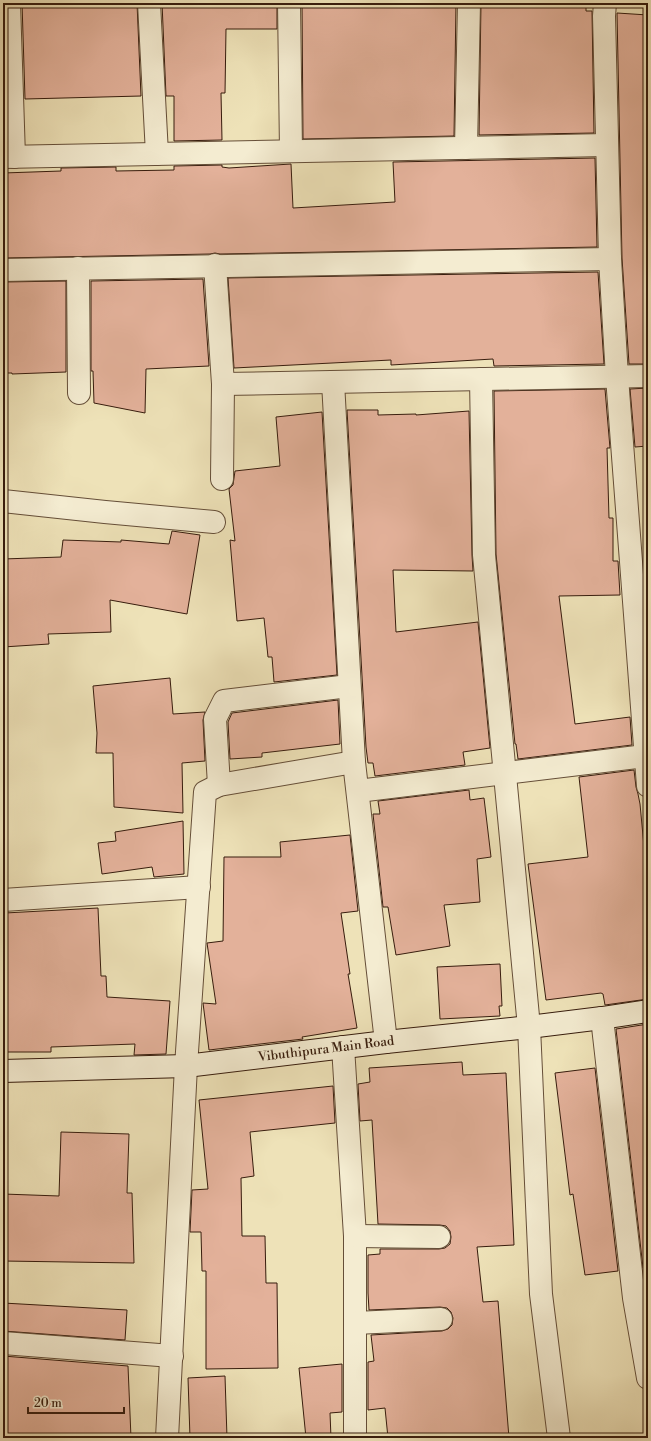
<svg xmlns="http://www.w3.org/2000/svg" width="651" height="1441" viewBox="0 0 651 1441" font-family="'Libre Bodoni',serif">
  <style>
    .building { fill: #e3b19a; stroke: #371c0d }
    .lines { fill: none; stroke-linecap: round; stroke-linejoin: round }
    .street-casing { stroke: #654e38; stroke-width: 24 }
    .secondary-casing { stroke: #371c0d; stroke-width: 24 }
    .street { stroke: #f4ecd1; stroke-width: 22 }
    .secondary { stroke: #f4ecd1; stroke-width: 22 }
    .labels { text-anchor: middle; dominant-baseline: central; stroke-width: 3; stroke-linejoin: round; paint-order: stroke }
    .street-label { font-size: 13px; fill: #371c0d; stroke: #f4ecd1 }
  </style>
  <rect width="100%" height="100%" fill="#eee2b8"/>
  <filter id="stains"><feTurbulence type="fractalNoise" baseFrequency=".005" numOctaves="4"/><feColorMatrix values="0 0 0 0 .2 0 0 0 0 .09 0 0 0 0 .02 0 0 0 .5 -.17"/></filter>
  <radialGradient id="worn" r=".72"><stop offset=".6" stop-color="#630" stop-opacity="0"/><stop offset="1" stop-color="#630" stop-opacity=".3"/></radialGradient>
  <g class="building">
    <path d="M22,3H137L141,96L25,99Z"/>
    <path d="M162,3H277V29H226L225,93H221L222,140L174,141V96H166Z"/>
    <path d="M302,3H456L454,136L303,139Z"/>
    <path d="M481,3H586V11H592L594,133L479,135Z"/>
    <path d="M617,13L648,15V364H629L622,258Z"/>
    <path d="M595,158L597,247L220,254L215,253L210,254L3,258V173L61,171V168L116,167V171L174,170V166L222,165V167L229,168L291,164L293,208L395,202L393,162Z"/>
    <path d="M598,272L604,364L494,366L493,359L391,365V360L234,368L228,278Z"/>
    <path d="M203,279L209,366L146,369L145,413L94,403L93,371H91V281Z"/>
    <path d="M66,281V372L12,374V373H3V282Z"/>
    <path d="M648,388V446L635,447L630,389Z"/>
    <path d="M605,389L610,448H607L609,518H613V561H618L620,595L559,596L575,724L630,717L632,745L518,759L516,744H515L496,554L494,391Z"/>
    <path d="M347,410H378V415L416,414V415L469,411L472,555L473,571L393,570L396,632L478,622L490,748L463,752L465,765L375,776L373,763H368L366,747Z"/>
    <path d="M322,412L337,675L274,682L272,657H268L264,618L237,621L230,540L235,541L229,489L233,485L235,471L280,466L276,417Z"/>
    <path d="M172,531L200,535L187,614L110,600L111,632L48,634L49,644L3,647V559L61,557L63,540L121,542V540L169,544Z"/>
    <path d="M170,678L173,714L205,712L203,720L205,761L182,763L183,813L114,807L113,753H96L97,733L93,686Z"/>
    <path d="M338,700L340,744L262,753V757L230,759L228,722L232,713Z"/>
    <path d="M634,770L636,787L638,794L640,804L648,889V999L605,1005L603,994L601,993L546,1000L528,864L588,857L579,777Z"/>
    <path d="M469,790L470,800L484,798L491,857L477,859L480,902L444,905L450,946L396,955L388,907H383L373,814H380L378,801Z"/>
    <path d="M183,821L184,874L154,877L152,867L102,874L98,843L116,841L115,832Z"/>
    <path d="M350,835L358,911L341,913L350,974H348L357,1028L302,1037L303,1039L209,1050L203,1003L216,1004L207,943L223,941L224,857H281L280,842Z"/>
    <path d="M98,908L101,976H106L107,997L170,1001L166,1054L134,1055L135,1044L51,1047V1052H3V997H5V913Z"/>
    <path d="M500,964L502,1006H499L500,1016L440,1019L437,967Z"/>
    <path d="M648,1024V1267L643,1268L616,1029Z"/>
    <path d="M462,1062L463,1075L506,1073L514,1245L477,1247L483,1302L498,1301L509,1438H467L466,1435L425,1438H388L385,1408L368,1410V1362L374,1361L371,1335L442,1331L448,1329L452,1325L453,1318L451,1312L447,1308L440,1307L369,1310L368,1293V1255L380,1254V1249H439L445,1248L450,1244L451,1237L450,1231L446,1226L440,1225L378,1224L372,1120L360,1121L358,1084L370,1082L369,1068Z"/>
    <path d="M595,1068L618,1271L585,1275L573,1194L570,1195L555,1073Z"/>
    <path d="M333,1086L335,1123L250,1132L254,1176L241,1178L242,1236H265L266,1283H277L278,1368L206,1369V1271H202L201,1232H190L192,1190L208,1189L199,1100Z"/>
    <path d="M61,1132L129,1134L127,1193H132L134,1263L3,1261V1194L59,1196Z"/>
    <path d="M3,1303L127,1310L125,1340L3,1331Z"/>
    <path d="M3,1356L128,1366L131,1438H3Z"/>
    <path d="M342,1364V1412L330,1413L331,1438H306L299,1368Z"/>
    <path d="M225,1376L227,1438H190L188,1378Z"/>
  </g>
  <g class="lines">
    <g class="street-casing">
      <g id="street">
        <path d="M9,3L14,157"/>
        <path d="M149,3L157,154"/>
        <path d="M289,3L291,151"/>
        <path d="M605,3L604,16L610,259L617,377L648,786"/>
        <path d="M466,148L469,3"/>
        <path d="M3,157L606,145"/>
        <path d="M215,265L223,384L222,479"/>
        <path d="M78,268L79,393"/>
        <path d="M3,270L610,259"/>
        <path d="M481,379L484,555L529,1027L541,1294L559,1438"/>
        <path d="M333,382L354,762"/>
        <path d="M223,384L648,376"/>
        <path d="M3,501L105,512L214,522"/>
        <path d="M219,785L215,719L224,701L349,686"/>
        <path d="M358,791L645,756"/>
        <path d="M3,900L199,887"/>
        <path d="M602,1018L634,1298L648,1378"/>
        <path d="M343,1047L355,1236V1438"/>
        <path d="M355,1236L439,1237"/>
        <path d="M355,1323L441,1319"/>
        <path d="M3,1343L172,1356"/>
        <path d="M167,1438L186,1066L205,792L219,785L354,762L386,1042"/>
      </g>
    </g>
    <g class="secondary-casing">
      <path id="secondary" d="M3,1071L186,1066L386,1042L529,1027L602,1018L648,1011"/>
    </g>
    <use href="#street" class="street"/>
    <use href="#secondary" class="secondary"/>
  </g>
  <g class="labels">
    <g class="street-label">
      <text transform="translate(326 1049) rotate(-7)">Vibuthipura Main Road</text>
    </g>
  </g>
  <rect width="651" height="1441" fill="none" stroke="#eee2b8" stroke-width="16"/>
  <rect x="4" y="4" width="643" height="1433" fill="none" stroke="#371c0d" stroke-width="2"/>
  <rect x="8" y="8" width="635" height="1425" fill="none" stroke="#371c0d"/>
  <path d="M28 1407v6h96v-6" fill="none" stroke="#371c0d" stroke-width="2"/>
  <text x="34" y="1407" font-size="12" fill="#371c0d" stroke="#f4ecd1" stroke-width="3" paint-order="stroke">20 m</text>
  <rect width="100%" height="100%" filter="url(#stains)"/>
  <rect width="100%" height="100%" fill="url(#worn)"/>
</svg>
